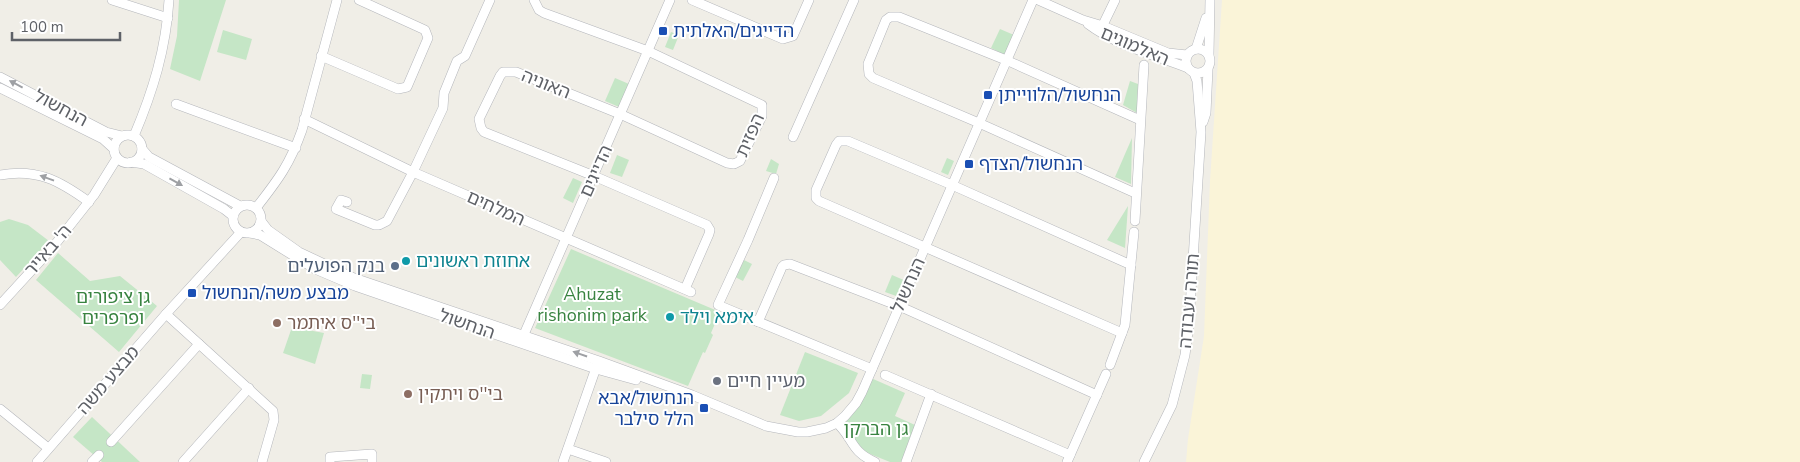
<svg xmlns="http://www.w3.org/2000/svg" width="1800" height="462" viewBox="0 0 1800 462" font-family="'Nunito Sans','Noto Sans Hebrew',sans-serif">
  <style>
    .green { fill: #c5e6c6 }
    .sand { fill: #faf4d8 }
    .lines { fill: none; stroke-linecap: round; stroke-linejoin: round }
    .minor-casing { stroke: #b4b6bb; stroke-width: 10 }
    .minor { stroke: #fff; stroke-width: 9 }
    .oneway { fill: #9ea0a4 }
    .transit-dot { fill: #1a4fb4; stroke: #fff; stroke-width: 2 }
    .culture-dot { fill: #0f9aa8; stroke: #fff; stroke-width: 2 }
    .service-dot { fill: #5c6f8a; stroke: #fff; stroke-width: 2 }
    .education-dot { fill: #8d6e63; stroke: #fff; stroke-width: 2 }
    .worship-dot { fill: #6b7280; stroke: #fff; stroke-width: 2 }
    .labels { text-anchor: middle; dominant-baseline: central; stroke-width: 4; stroke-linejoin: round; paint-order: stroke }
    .transit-label { font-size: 18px; fill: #164399; stroke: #fff; text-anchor: start }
    .street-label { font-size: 18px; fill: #5e6167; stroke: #fff }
    .culture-label { font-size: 18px; fill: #0d838f; stroke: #fff; text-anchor: start }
    .service-label { font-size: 18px; fill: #4e5e75; stroke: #fff; text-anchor: end }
    .park-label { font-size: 18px; fill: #388340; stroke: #fff }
    .education-label { font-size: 18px; fill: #785e54; stroke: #fff; text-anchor: start }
    .worship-label { font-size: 18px; fill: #5b616d; stroke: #fff; text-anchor: start }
  </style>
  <rect width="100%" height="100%" fill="#f0eee7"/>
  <g class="green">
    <path d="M179,0H226L200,81L170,69L177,36Z"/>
    <path d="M1000,29L1014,35L1005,55L991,48Z"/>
    <path d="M223,30L252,39L246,60L217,52Z"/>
    <path d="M671,32L679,35L673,50L665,47Z"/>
    <path d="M615,78L629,84L619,107L605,101Z"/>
    <path d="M1130,81L1138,84L1137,113L1123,105Z"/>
    <path d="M1132,138L1131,184L1115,177Z"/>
    <path d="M617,155L629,160L622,177L610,173Z"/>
    <path d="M947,158L954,161L948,175L941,172Z"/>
    <path d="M771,159L779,164L776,174L766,171Z"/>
    <path d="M573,178L582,182L573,203L563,198Z"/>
    <path d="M1128,206L1125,248L1107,240Z"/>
    <path d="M9,219L28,225L49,241L16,277L0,260V222Z"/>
    <path d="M571,249L720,312L711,333L713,335L705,353L703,352L688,386L535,328Z"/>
    <path d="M58,253L90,281L120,276L157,306L119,352L36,280Z"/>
    <path d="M744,260L752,264L743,281L735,277Z"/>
    <path d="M892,275L906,281L899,297L885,292Z"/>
    <path d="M292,327L324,333L315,364L283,353Z"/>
    <path d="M805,352L858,373L849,393L821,416L799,421L780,415Z"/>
    <path d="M362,374L372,375L370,389L360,388Z"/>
    <path d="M871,378L905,393L895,416L915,425L901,462H890L860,450L846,421L860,402Z"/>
    <path d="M92,417L140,462H102L73,437Z"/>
  </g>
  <path class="sand" d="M1222,0H1800V462H1186L1188,439L1204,336L1210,181Z"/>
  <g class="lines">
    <g class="minor-casing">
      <g id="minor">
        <path d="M112,0L168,18"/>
        <path d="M534,0L539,10L544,13L648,51L762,105V116L740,161L734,164L727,163L620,114L516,72H503L500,76L479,119L481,128L484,132L594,176L707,225L710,230L709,234L685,289"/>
        <path d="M692,0L783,39L793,36L809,0"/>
        <path d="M1038,0L1083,20L1103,26L1168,53L1187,55"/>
        <path d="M1088,24C1117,46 1155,55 1188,68"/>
        <path d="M1100,31L1115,0"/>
        <circle cx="1198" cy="61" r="12"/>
        <path d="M1196,49L1206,18"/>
        <path d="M1209,54L1210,0"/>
        <path d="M321,56L398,89L407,87L428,38L425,30L359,0"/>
        <path d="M0,77L106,132L122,136"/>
        <path d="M0,88L103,139L114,149"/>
        <path d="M176,104L296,148"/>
        <path d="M304,119L413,172L691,292"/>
        <path d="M1203,122L1206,113L1208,69"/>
        <circle cx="128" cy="149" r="14"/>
        <path d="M134,136C153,91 166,49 169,0"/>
        <path d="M793,137L854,0"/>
        <path d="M142,149L149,157L240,206"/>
        <path d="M131,162L144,164L224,209L233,216"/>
        <path d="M0,175C37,168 60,181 89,202"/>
        <path d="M774,178L748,240L718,305L872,369"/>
        <path d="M1135,193L979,123L873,78L869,74L868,64L886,20L890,17H899L1006,60L1140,120"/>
        <path d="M347,202L341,200L336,209L375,225H379L387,221L413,172L443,108L444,93L457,61L465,56L490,0"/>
        <circle cx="247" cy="219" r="14"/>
        <path d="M256,208C278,180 290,164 302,130L337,0"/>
        <path d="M261,221L268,230L299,252L354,278L599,361L692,395L766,426L798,432H807L826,428L837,423L845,416L856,403L862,392L1033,0"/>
        <path d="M1135,221L1144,65"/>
        <path d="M250,233L260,235L315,269L355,286L596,369L636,380"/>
        <path d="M0,305L53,247L94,195L117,158"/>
        <path d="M166,314L273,411L274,420L262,462"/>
        <path d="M758,322L782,267L784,265L790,264L899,306L1097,395"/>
        <path d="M1122,333L819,201L816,198V190L836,145L839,141H848L952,185L1131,265"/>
        <path d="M522,339L670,0"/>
        <path d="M1110,365L1125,325L1134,232"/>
        <path d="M885,375L1070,455"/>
        <path d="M0,409L48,448"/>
        <path d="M837,423C854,439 850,451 875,462"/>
        <path d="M111,442L199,344"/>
        <path d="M568,449L606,462"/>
        <path d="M37,462L166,314L241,232"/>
        <path d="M92,462L99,455"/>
        <path d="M183,462L249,388"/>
        <path d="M330,462V457L372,454V462"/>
        <path d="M563,462L597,365"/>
        <path d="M906,462L931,394"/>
        <path d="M1067,462L1106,374"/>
        <path d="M1144,462L1172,405L1185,355L1189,324L1201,132L1197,81L1194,73"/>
      </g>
    </g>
    <use href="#minor" class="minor"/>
  </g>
  <defs><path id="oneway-solid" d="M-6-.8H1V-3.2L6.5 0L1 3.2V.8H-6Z" transform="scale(1.25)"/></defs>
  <g class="oneway">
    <use href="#oneway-solid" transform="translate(16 84) rotate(-152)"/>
    <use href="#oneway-solid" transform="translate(47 178) rotate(-160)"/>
    <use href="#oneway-solid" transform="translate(176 182) rotate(29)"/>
    <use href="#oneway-solid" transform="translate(580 354) rotate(-161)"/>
  </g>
  <g class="transit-dot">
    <rect x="658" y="26" width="10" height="10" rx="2.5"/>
    <rect x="983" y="90" width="10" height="10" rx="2.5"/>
    <rect x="964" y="159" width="10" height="10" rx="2.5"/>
    <rect x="187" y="288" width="10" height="10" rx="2.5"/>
    <rect x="699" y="403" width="10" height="10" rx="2.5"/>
  </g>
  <g class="culture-dot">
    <circle cx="406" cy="261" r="5"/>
    <circle cx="670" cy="317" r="5"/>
  </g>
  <circle class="service-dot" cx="395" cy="266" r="5"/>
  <g class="education-dot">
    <circle cx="277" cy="323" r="5"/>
    <circle cx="408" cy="394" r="5"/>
  </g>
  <circle class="worship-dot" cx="717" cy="381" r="5"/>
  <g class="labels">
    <g class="transit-label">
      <text x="673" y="31">הדייגים/האלתית</text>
      <text x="998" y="95">הנחשול/הלווייתן</text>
      <text x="979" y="164">הנחשול/הצדף</text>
      <text x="202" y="293">מבצע משה/הנחשול</text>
      <text x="694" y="398" text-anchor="end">הנחשול/אבא<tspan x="694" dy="21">הלל סילבר</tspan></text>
    </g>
    <g class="street-label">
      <text transform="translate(1135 46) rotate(23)">האלמוגים</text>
      <text transform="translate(546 84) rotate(22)">האוניה</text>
      <text transform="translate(61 108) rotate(28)">הנחשול</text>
      <text transform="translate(750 135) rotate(-66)">הפזית</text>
      <text transform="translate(596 171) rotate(-66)">הדייגים</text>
      <text transform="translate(496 208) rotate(24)">המלחים</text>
      <text transform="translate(48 250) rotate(-49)">ה' באייר</text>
      <text transform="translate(908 285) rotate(-66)">הנחשול</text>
      <text transform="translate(1189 301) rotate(-85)">תורה ועבודה</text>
      <text transform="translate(467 324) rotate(19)">הנחשול</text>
      <text transform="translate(108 380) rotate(-49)">מבצע משה</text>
    </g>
    <g class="culture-label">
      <text x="416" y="261">אחוזת ראשונים</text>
      <text x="680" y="317">אימא וילד</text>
    </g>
    <g class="service-label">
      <text x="385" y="266">בנק הפועלים</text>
    </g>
    <g class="park-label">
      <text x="592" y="294">Ahuzat<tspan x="592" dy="21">rishonim park</tspan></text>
      <text x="113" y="297">גן ציפורים<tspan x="113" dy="21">ופרפרים</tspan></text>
      <text x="876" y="429">גן הברקן</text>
    </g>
    <g class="education-label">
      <text x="287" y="323">בי''ס איתמר</text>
      <text x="418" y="394">בי''ס ויתקין</text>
    </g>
    <g class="worship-label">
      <text x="727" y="381">מעיין חיים</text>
    </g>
  </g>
  <path d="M12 32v8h108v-8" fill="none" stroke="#5e6167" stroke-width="2.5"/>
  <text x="20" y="32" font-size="15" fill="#5e6167" stroke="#ffffff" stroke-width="4" paint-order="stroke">100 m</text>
</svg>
